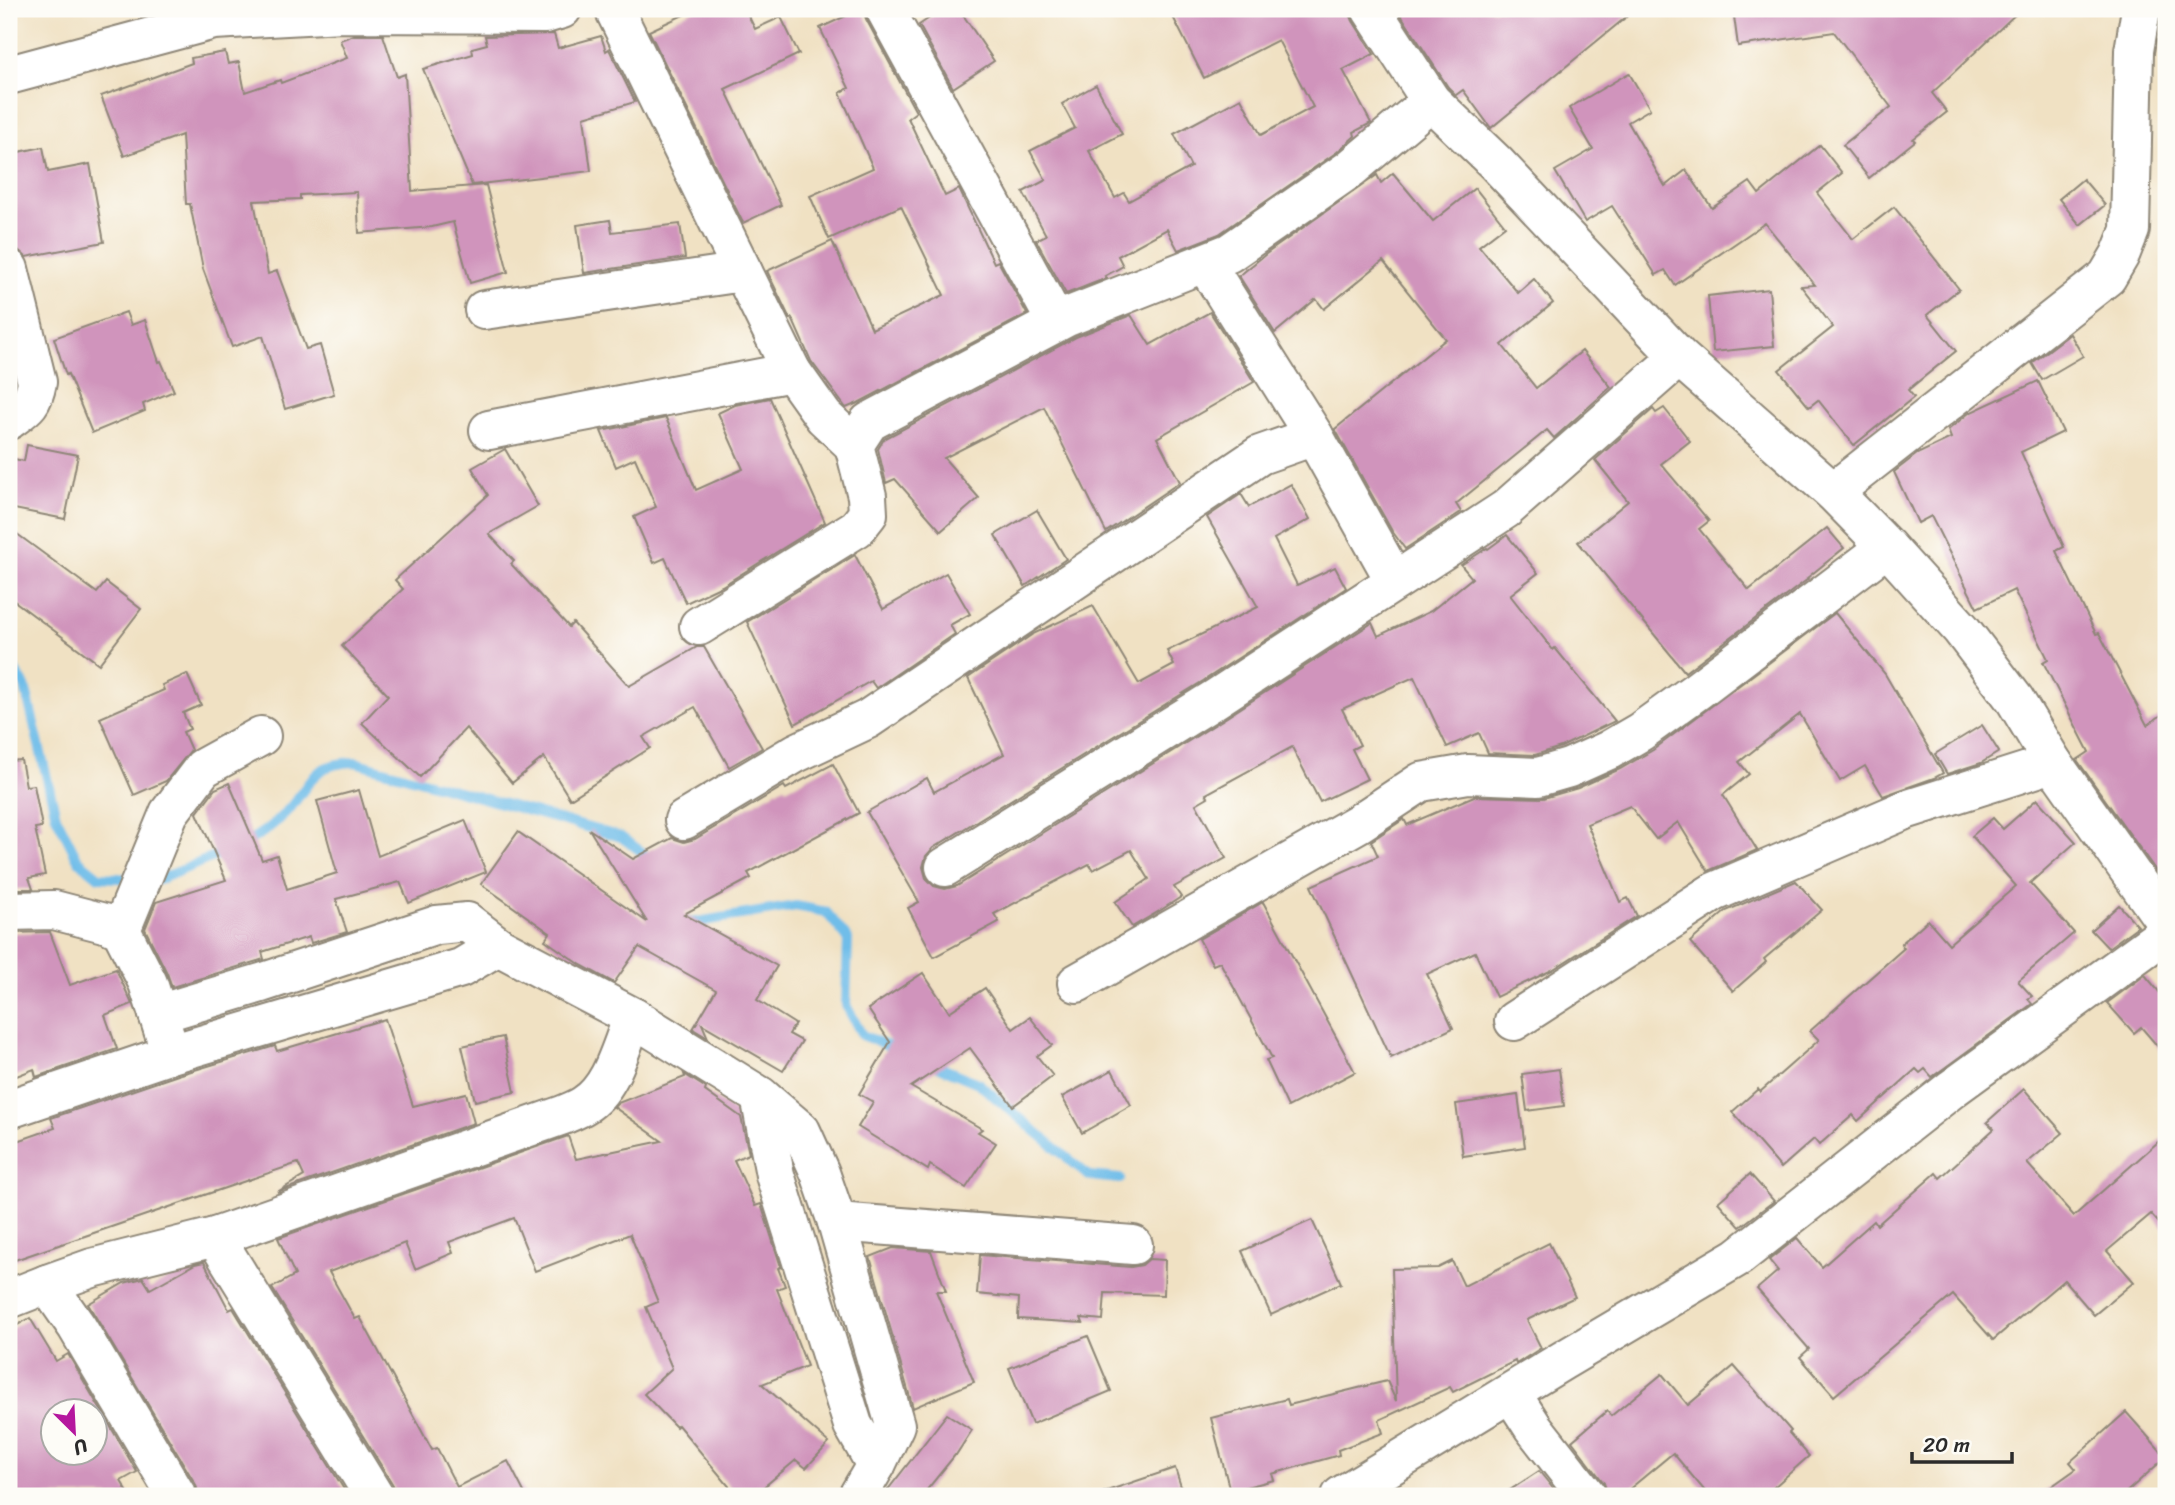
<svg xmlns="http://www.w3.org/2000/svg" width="2175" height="1505" viewBox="0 0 2175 1505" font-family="Sriracha,sans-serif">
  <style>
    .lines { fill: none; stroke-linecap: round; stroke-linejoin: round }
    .stream { stroke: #6fbde9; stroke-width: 10 }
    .building { fill: #d094bc; fill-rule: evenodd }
    .minor-casing { stroke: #8e8677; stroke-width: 42 }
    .minor { stroke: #fff; stroke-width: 38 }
  </style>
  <rect width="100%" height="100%" fill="#fdfcf7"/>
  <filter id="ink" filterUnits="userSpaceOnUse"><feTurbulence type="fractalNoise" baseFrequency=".0143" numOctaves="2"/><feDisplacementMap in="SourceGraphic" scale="14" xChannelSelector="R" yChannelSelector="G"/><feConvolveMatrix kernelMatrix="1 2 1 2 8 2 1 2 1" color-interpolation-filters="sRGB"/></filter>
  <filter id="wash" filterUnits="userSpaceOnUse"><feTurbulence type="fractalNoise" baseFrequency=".00686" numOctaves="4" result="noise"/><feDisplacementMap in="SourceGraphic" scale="28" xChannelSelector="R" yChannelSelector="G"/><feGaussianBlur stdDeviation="1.57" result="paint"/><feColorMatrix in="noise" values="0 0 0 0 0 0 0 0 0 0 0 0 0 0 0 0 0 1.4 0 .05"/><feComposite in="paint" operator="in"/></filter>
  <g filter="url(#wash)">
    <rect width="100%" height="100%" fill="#f0e1c3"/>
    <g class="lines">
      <g class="stream">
        <path d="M9,661L25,686L56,816L78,860L99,877L133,879"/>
        <path d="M242,844C260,836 273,826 287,811C313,783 309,764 355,762L621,837L642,852L649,862"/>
        <path d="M151,880H158L225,852"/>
        <path d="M687,921L697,922L796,906L826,912L848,939L846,1005L862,1035L897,1050"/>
        <path d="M930,1063L978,1083L1089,1176L1120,1179"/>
      </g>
    </g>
    <g id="blocks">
      <g class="building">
        <path d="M696,9H745L755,29L781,17L799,54L725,89L781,205L743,223L649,31Z"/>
        <path d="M861,9H863L866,19L916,112L908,118L945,196L959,189L994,263L998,261L1027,314L858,403L846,408L811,361L792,318L790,319L767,271L832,241L872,329L944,295L901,206L829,239L810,196L873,168L840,93L849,88L820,28Z"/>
        <path d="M943,9H959L994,61L953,88L919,25Z"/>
        <path d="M1169,9H1348L1353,21L1374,54L1343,70L1371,123L1354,132L1355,136L1337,152L1219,234L1178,250L1167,229L1118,256L1123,266L1105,276L1107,278L1066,294L1036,240L1046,235L1023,192L1046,180L1030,151L1075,128L1062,104L1096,85L1122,134L1089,151L1115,198L1124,193L1129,201L1191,167L1174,134L1241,98L1261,135L1313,107L1278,40L1204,78Z"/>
        <path d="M1397,9H1636L1491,128L1463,90L1456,95L1448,87Z"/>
        <path d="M1733,9H2021L1932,93L1947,112L1913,139L1915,141L1869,178L1843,145L1891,107L1834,32L1738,46Z"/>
        <path d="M554,34L558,48L601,36L606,51L609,49L635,102L584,117L591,171L472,185L423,69L473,54L472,48L487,44L485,36Z"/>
        <path d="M354,35H383L397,77L405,74L412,191L486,185L508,272L470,283L453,222L432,227L359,233L357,192L300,195V199L254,201L268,274L277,271L306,349L320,345L334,394L285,409L263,336L232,347L203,269L190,204H186L182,135L124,156L101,96L192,63L191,58L225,52L228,64L239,62L245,92L280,80L281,83L347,58L340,40Z"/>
        <path d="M1629,73L1650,109L1628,122L1665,186L1686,170L1712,208L1750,182L1759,194L1820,145L1842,173L1817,193L1853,239L1894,207L1959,289L1927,315L1956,351L1908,390L1914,397L1854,445L1818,400L1809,407L1779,370L1833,327L1801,286L1815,285L1765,223L1675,285L1665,270L1656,275L1612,206L1585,222L1555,171L1593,149L1569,108Z"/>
        <path d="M43,147L48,172L90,164L104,242L26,257L16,248H9V154Z"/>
        <path d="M1393,173L1433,221L1475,188L1505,226L1479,246L1518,293L1534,279L1553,303L1502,345L1536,388L1582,351L1611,387L1554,438L1547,430L1456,504L1461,512L1405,549L1392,531L1335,429L1446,339L1383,261L1324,309L1316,299L1275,333L1239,276L1266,254L1377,175L1381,183Z"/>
        <path d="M2083,179L2105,205L2080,225L2059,199Z"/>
        <path d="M610,220L612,232L680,224L685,258L584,273L577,225Z"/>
        <path d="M1769,289L1774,346L1713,352L1708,296Z"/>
        <path d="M126,312L131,325L145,320L159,362L161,361L174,391L143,404L145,411L92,433L68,374L66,375L54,338Z"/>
        <path d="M1210,312L1254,382L1157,438L1180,482L1106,532L1044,407L944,458L979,498L941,531L895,479L886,483L878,449L884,439L1076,337L1131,315L1150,345Z"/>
        <path d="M2070,334L2083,356L2042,380L2032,363Z"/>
        <path d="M2038,381L2063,432L2021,452L2064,547L2056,551L2096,634L2099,633L2147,725L2166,712V885L2077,760L2089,752L2043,662L2048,659L2014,590L1977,608L1931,516L1918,523L1894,472L1917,454L1951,438L1948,430L1969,413Z"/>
        <path d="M770,398L825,522L722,586L686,603L665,558L654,563L634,517L656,507L635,458L616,467L601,431L666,418L696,490L743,469L718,413L735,405Z"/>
        <path d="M1664,408L1690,441L1661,464L1709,521L1699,529L1749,590L1827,528L1844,548L1807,578L1808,579L1685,672L1578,542L1628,501L1595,460L1653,409L1656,413Z"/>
        <path d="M27,445L78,455L65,519L9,508V458L24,461Z"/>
        <path d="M505,449L538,506L489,534L514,561L511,564L569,627L573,623L629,686L697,647H704L762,748L729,767L695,707L643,737L650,748L570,799L544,757L512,783L466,728L420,777L362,723L388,695L342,646L403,589L395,580L488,495L472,468Z"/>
        <path d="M1291,484L1310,519L1274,539L1297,585L1335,567L1346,588L1203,681L933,848L926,856L923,867L926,878L934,886L945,889L957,886L1227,717L1372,623L1378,636L1431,611L1472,578L1461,565L1487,548L1488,549L1507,535L1538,573L1510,595L1553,650L1555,648L1615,721L1561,747L1535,755L1488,753L1479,733L1447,747L1414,677L1342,709L1360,745L1352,749L1367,779L1320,802L1292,747L1206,794L1208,797L1196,804L1226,858L1174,887L1181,897L1161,910L1132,927L1115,902L1149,879L1131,850L1093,870L1089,864L994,914L999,922L934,957L908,908L919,902L867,812L927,778L934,792L1004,754L968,678L1033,634L1093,606L1139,684L1174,665L1167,651L1258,607L1207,517L1241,494L1249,507Z"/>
        <path d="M1037,510L1066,559L1025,586L995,535Z"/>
        <path d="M9,528L97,593L106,582L141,609L99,664L9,597Z"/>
        <path d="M855,555L883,609L946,573L970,614L950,625L955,634L876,688L871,681L795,724L747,622Z"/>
        <path d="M1835,613L1885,674L1943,773L1934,778L1883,796L1865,766L1840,781L1800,714L1739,762L1749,774L1723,795L1757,850L1708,871L1678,822L1656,839L1630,806L1587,824L1620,902L1628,898L1637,916L1552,970L1496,997L1475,952L1427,974L1453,1028L1391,1058L1311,886L1378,856L1371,841L1404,819L1407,825L1474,796L1544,798L1578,788L1620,769L1653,750Z"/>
        <path d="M187,674L201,705L183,713L190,729L183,732L191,750L166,781L134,795L100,718L164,690L162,685Z"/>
        <path d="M1982,725L1999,752L1981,763L1947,774L1935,754Z"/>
        <path d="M21,760L26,786L34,785L42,827L35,828L45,875L29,878L33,889H9V761Z"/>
        <path d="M833,764L859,813L748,873L751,878L684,914L777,966L757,1000L795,1024L789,1034L802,1041L783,1071L702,1024L708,1038L693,1029L716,990L639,947L614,983L581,965L545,940L550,933L481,884L518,832L647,922L589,829L633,859L672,838L684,842L695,839L784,786L786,789Z"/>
        <path d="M229,783L262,860L277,855L287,889L337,873L317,801L359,790L378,856L465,820L486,872L409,903L400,882L336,899L347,932L311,943L309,937L262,952L264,959L172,987L167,973L145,929L156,902L226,880L197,813L215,789Z"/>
        <path d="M2037,799L2076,842L2030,883L2074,933L2018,981L2032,996L2028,999L2032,1004L1932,1077L1925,1069L1920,1073L1916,1069L1858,1121L1853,1115L1819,1145L1814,1139L1781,1168L1732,1112L1758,1089L1760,1092L1819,1040L1810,1031L1904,948L1901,944L1928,920L1949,944L2016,886L1972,836L1993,818L2003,829Z"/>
        <path d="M1796,881L1822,910L1764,959L1766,962L1733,991L1690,942L1726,911Z"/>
        <path d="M1263,902L1355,1072L1288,1107L1266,1060L1272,1058L1220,962L1213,965L1199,939Z"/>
        <path d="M2119,905L2138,926L2108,948L2091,930Z"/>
        <path d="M50,932L70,985L116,969L132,1004L105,1015L117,1049L36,1077L34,1069L9,1079V933Z"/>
        <path d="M923,973L949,1012L985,988L1013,1029L1030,1017L1052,1045L1037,1056L1053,1076L1013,1106L970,1048L911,1087L982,1129L978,1132L996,1143L966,1188L930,1165L928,1170L858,1127L873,1102L859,1094L890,1042L868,1009Z"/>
        <path d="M2145,975L2166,1000V1056L2141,1027L2134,1033L2107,1003Z"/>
        <path d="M385,1019L413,1106L466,1093L474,1123L277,1192L304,1176L298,1163L9,1262V1144L55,1128L51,1118L178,1075L275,1046L277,1051Z"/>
        <path d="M503,1037L515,1092L475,1101L462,1046Z"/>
        <path d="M1559,1069L1564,1106L1527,1111L1522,1074Z"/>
        <path d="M1112,1070L1131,1105L1082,1133L1062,1097Z"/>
        <path d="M684,1074L706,1088L705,1091L741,1117L749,1154L734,1160L755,1206L761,1204L781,1267L778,1268L785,1286L777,1289L807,1366L762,1384L829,1443L806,1468L796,1460L753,1496H737L678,1425L676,1427L644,1394L672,1368L646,1307L658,1302L630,1234L535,1271L514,1218L449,1242L453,1253L415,1269L405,1243L329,1272L355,1319L360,1317L432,1450L437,1448L457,1487L508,1461L526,1496H396L393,1485L272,1288L295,1275L278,1238L568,1136L576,1159L662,1141L614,1107L618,1103L685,1077Z"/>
        <path d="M2024,1089L2063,1133L2027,1163L2074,1216L2166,1135V1231L2151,1214L2107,1251L2134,1282L2094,1315L2064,1280L1993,1340L1953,1295L1834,1396L1800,1357L1809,1349L1757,1289L1778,1271L1769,1260L1797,1238L1822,1267L1874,1221L1877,1225L1936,1173L1940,1178L1994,1129L1987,1122Z"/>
        <path d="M1518,1095L1525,1147L1463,1156L1456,1104Z"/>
        <path d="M1750,1174L1774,1201L1740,1227L1718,1202Z"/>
        <path d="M1312,1220L1341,1283L1271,1315L1242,1251Z"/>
        <path d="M1549,1243L1575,1297L1527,1320L1541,1348L1516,1364L1515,1361L1453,1392L1450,1387L1379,1420L1383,1433L1338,1450L1339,1455L1272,1474L1274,1480L1230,1491L1211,1418L1287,1399L1289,1405L1387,1381L1396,1401L1392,1269L1438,1268L1452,1261L1464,1286Z"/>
        <path d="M893,1248L931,1251L946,1291H936L974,1382L913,1408L870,1257Z"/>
        <path d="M980,1255L1131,1267L1142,1265L1149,1259L1165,1260L1164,1295L1105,1293L1103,1320L1081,1318L1083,1323L1018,1319L1019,1298L977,1294Z"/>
        <path d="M204,1262L229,1310L233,1308L348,1496H199L196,1485L88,1304L124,1283L143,1278L150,1289L195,1264Z"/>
        <path d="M30,1318L56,1361L68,1354L137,1472L121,1481L130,1496H9V1330ZM52,1410H94V1452H52Z"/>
        <path d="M1088,1336L1111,1391L1032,1424L1009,1368Z"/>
        <path d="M1734,1366L1791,1431L1789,1433L1809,1456L1764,1496H1709L1673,1453L1621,1496H1608L1604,1483L1572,1441L1607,1411L1611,1416L1662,1374L1688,1405Z"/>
        <path d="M2126,1412L2166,1457L2122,1496H2038L2076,1469L2070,1462Z"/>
        <path d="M947,1414L972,1430L956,1455H955L922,1496H883Z"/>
        <path d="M1175,1468L1184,1496H1105L1104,1492Z"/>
        <path d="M1539,1471L1559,1496H1501Z"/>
      </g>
    </g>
  </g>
  <g filter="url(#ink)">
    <use href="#blocks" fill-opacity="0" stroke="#8e8677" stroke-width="2"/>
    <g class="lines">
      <g class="minor-casing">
        <g id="minor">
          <path d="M614,9L792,372L824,417L854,445"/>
          <path d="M885,9L1056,322"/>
          <path d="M1371,9L1431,101L1496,163L1679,357L1833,492L1887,547L1961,629L2015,700L2053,763L2166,923"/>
          <path d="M9,75L214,20L342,13L545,14L562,9"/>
          <path d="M1205,263L1314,436"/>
          <path d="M9,269L37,382C33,404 27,407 9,420"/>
          <path d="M484,310L743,272"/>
          <path d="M489,430L792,372"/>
          <path d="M1833,492L2107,277L2120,255L2130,230L2134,51L2141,9"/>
          <path d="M699,626L857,528L868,514L867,496L854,445L869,422L1067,317L1229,253L1350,169L1431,101"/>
          <path d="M684,820L796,753L868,719L1260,455L1314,436L1395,581"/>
          <path d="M945,867L1215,699L1506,509L1679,357"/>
          <path d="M9,911L54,910L108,924L121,930L148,983L166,1039"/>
          <path d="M121,930L169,813L203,768L261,736"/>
          <path d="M1077,983L1359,823L1421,782L1468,774L1538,777L1569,768L1609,750L1640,732L1698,690L1887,547"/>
          <path d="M158,1014L261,983L437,925L467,922L498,946L633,1017L760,1096L801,1131L820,1173L837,1222L895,1425L876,1465L858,1496"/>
          <path d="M1514,1021L1714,892L1905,810L2053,763"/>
          <path d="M760,1096L775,1175L853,1425L876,1465"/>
          <path d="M9,1109L171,1054L461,968L498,946"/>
          <path d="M837,1222L1133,1245"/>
          <path d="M215,1237L374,1496"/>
          <path d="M9,1299L47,1284"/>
          <path d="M1511,1393L1533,1427L1587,1496"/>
          <path d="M177,1496L77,1327L47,1284L92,1268L215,1237L563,1115C570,1112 578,1109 584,1105C612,1088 621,1046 633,1017"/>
          <path d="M1341,1496L1562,1361L1738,1257L1953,1088L2166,933"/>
        </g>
      </g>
      <use href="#minor" class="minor"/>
    </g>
  </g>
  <rect width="2175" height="1505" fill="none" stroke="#fdfcf7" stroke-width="35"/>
  <g transform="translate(74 1432) rotate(156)"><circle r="33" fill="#fdfcf7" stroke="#a9a8a5" stroke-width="2"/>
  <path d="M0-5L12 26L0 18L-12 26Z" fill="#b5179e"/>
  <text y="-10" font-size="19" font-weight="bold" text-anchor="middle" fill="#2b2b2b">U</text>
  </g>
  <path d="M1912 1452v10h100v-10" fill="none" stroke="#2b2b2b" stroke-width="3.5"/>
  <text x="1923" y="1452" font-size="21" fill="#2b2b2b" stroke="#fdfcf7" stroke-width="5" paint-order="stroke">20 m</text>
</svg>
